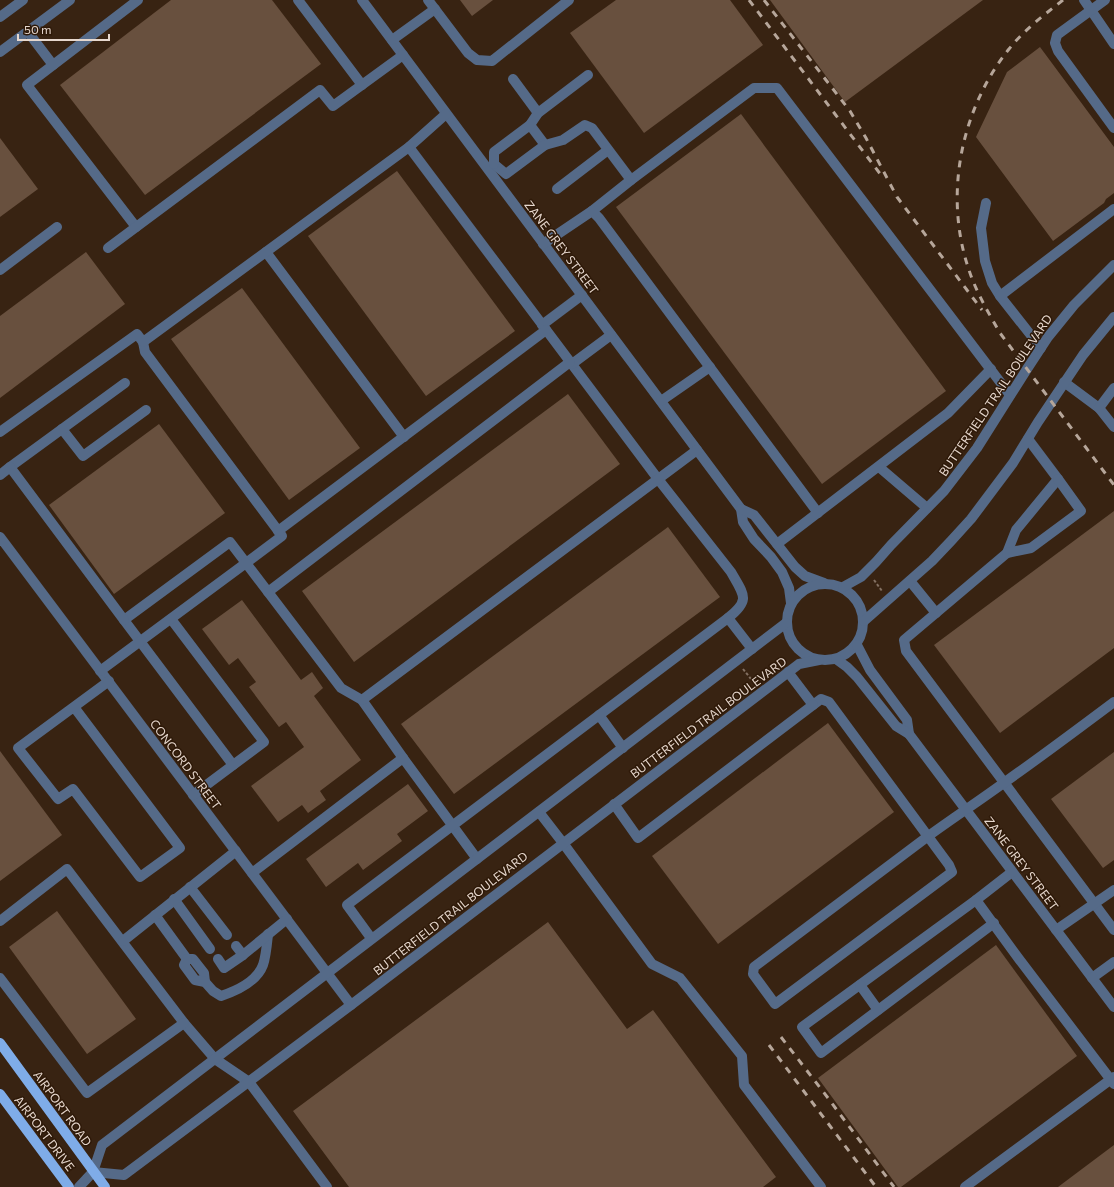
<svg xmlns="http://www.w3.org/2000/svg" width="1114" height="1187" viewBox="0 0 1114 1187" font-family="Commissioner,sans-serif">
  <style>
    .building { fill: #68503e }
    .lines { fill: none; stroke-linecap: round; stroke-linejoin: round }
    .path { stroke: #837062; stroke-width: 2; stroke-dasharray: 3 2; stroke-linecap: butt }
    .minor { stroke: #556a88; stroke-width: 10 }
    .major { stroke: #7face8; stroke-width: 10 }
    .rail { stroke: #b6a69a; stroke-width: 3; stroke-dasharray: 7 7; stroke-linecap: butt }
    .labels { text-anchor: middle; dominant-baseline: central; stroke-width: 3; stroke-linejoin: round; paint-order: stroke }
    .street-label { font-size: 12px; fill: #e7d8ce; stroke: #2e1908 }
  </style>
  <rect width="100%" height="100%" fill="#382312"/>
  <g class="building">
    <path d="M171,0H272L321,64L145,195L60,85Z"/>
    <path d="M460,0H493L472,16Z"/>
    <path d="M616,0H730L763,45L644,133L570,33Z"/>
    <path d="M770,0H983L845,102Z"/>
    <path d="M1040,47L1114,147V193L1106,199L1104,203L1053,241L976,137L1007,72Z"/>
    <path d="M741,114L946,391L822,484L616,207Z"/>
    <path d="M0,138L38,189L0,217Z"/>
    <path d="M397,171L515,331L426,396L308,236Z"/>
    <path d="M86,252L125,304L0,398V316Z"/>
    <path d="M242,288L360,448L289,500L171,339Z"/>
    <path d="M568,394L620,464L354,662L302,591Z"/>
    <path d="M159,424L225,513L114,594L49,505Z"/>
    <path d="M1114,511V648L1000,733L934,645Z"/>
    <path d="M668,527L720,597L454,794L401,724Z"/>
    <path d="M242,600L301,680L312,672L323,688L314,696L361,760L320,791L326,800L308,813L302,805L278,822L251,786L304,747L286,722L279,727L249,687L256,682L238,658L229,665L202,629Z"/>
    <path d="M828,723L894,812L718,944L652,856Z"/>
    <path d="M0,751L62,835L0,881Z"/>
    <path d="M1114,752V860L1103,868L1051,799Z"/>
    <path d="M408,784L428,811L397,834L402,841L363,870L358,863L326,887L306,859Z"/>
    <path d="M57,911L136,1019L87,1054L9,947Z"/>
    <path d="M548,922L627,1029L653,1010L776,1177L763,1187H349L293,1111Z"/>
    <path d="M996,945L1077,1056L901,1187H898L818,1078Z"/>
    <path d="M1114,1145V1187H1058Z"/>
  </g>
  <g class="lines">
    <g class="path">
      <path d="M874,580L882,591"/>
      <path d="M743,669L755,684"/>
    </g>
    <g class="minor">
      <path d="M298,0L362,85"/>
      <path d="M362,0L741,509L743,522L754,539L771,557L782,572L789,588L791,603"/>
      <path d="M428,0L468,53L477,60L492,61L569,0"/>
      <path d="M1084,0L1114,44"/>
      <path d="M1105,0L1057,35L1055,43L1058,51L1114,128"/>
      <path d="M0,17L23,0"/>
      <path d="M28,32L53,65"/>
      <path d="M392,40L435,9"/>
      <path d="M0,52L70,0"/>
      <path d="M513,79L538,113"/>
      <path d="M530,125L545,145"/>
      <path d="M409,147L658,479L731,572C744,595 751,600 728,618"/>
      <path d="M494,164L506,174L545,145L563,140L585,125L592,128L631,180L592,211"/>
      <path d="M494,164V152L530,125L538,113L588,75"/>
      <path d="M631,180L754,88H777L1010,395"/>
      <path d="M557,189L608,150"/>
      <path d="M986,203L981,228L985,261L992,283L1000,296"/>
      <path d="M136,227L27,85L138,0"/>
      <path d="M543,244L592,211L599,218L818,513"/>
      <path d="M108,248L320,90L333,106L403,55"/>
      <path d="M266,252L404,437"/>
      <path d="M0,270L57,227"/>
      <path d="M542,325L582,295"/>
      <path d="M143,342L145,352L282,536L246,563L230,542L124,620L233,765"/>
      <path d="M1041,348L1000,296L1114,209"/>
      <path d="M572,364L611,335"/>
      <path d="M1064,382L1099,408"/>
      <path d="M1114,388L1099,408L1114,427"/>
      <path d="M661,401L710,367"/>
      <path d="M62,429L83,456L146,410"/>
      <path d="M0,432L137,334L143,342L409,147L446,114"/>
      <path d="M1028,439L1058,479L1016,530L1007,553L904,640L906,651L1114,930"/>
      <path d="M10,467L125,383"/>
      <path d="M879,467L927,508"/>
      <path d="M0,475L10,467L124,620"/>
      <path d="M741,509L754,515L795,567L805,576L824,583"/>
      <path d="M278,531L546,330"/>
      <path d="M0,537L351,1005"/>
      <path d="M777,544L948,413L991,369"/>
      <path d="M1007,553L1031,548L1081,511L1058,479"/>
      <path d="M910,581L936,613"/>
      <circle cx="825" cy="622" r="38"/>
      <path d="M843,587L861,577L876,562L891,545L944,491L977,448L1027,369L1048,337L1074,305L1114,265"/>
      <path d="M268,592L570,362"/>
      <path d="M171,619L264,742L193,795"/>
      <path d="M864,621L932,561L951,541L971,519L1013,463L1038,422L1083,355L1114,317"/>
      <path d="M857,645L870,670L907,720L909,734"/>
      <path d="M836,659L847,667L857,677L896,726L909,734L1114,1007"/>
      <path d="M100,671L246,563L341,688L362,700L403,758"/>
      <path d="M788,672L813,705L821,699L829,702L949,865L952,872L775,1004L753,974L754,967L927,837C953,818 979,801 1005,782C1042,756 1078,729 1114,702"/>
      <path d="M362,700L697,450"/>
      <path d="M74,707L180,848L140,877L73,789L58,799L18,748L109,681"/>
      <path d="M599,715L623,748"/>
      <path d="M614,804L638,838L813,705"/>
      <path d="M539,812L563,843L652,964L680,978L742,1056L744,1085L821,1187"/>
      <path d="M1012,872L976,900L1019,959L1114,1084"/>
      <path d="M252,873L403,758L477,859"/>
      <path d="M190,887L227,935"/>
      <path d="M174,899L210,949"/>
      <path d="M976,900L802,1027L821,1053L994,923"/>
      <path d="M155,915L187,959H193L204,973L205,982"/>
      <path d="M0,921L67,869L184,1023L215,1059L249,1082L327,1187"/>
      <path d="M1056,930L1114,890"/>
      <path d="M371,938L347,905L728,618L752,649"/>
      <path d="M123,941L236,851"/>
      <path d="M236,946L243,955"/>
      <path d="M187,959L184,965L195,980L205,982L213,991L221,996C236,991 257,981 263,965C266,956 267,944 268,934"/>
      <path d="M218,959L224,968L243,955L287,919"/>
      <path d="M0,978L87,1093L184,1023"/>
      <path d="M1092,978L1114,962"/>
      <path d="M860,985L878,1010"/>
      <path d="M93,1172L124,1175L351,1005L799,664L819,660"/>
      <path d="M79,1187L93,1172L102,1145L786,623"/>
      <path d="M965,1187L1114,1077"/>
    </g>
    <g class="major">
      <path d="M0,1043L105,1187"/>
      <path d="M0,1094L69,1187"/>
    </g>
    <g class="rail">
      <path d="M749,0L881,175"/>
      <path d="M764,0L850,111L866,138L897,197L982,310"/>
      <path d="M1063,0C1044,15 1024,30 1009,49C961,109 944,194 968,267C975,290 988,312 1000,333L1114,485"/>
      <path d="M781,1037L828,1098L894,1187"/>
      <path d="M769,1045L876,1187"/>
    </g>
  </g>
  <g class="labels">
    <g class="street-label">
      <text transform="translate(562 247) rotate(53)">ZANE GREY STREET</text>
      <text transform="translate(995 395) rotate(-56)">BUTTERFIELD TRAIL BOULEVARD</text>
      <text transform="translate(708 717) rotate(-37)">BUTTERFIELD TRAIL BOULEVARD</text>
      <text transform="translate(186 764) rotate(53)">CONCORD STREET</text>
      <text transform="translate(1022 863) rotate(53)">ZANE GREY STREET</text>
      <text transform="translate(450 913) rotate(-38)">BUTTERFIELD TRAIL BOULEVARD</text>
      <text transform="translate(63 1108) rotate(54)">AIRPORT ROAD</text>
      <text transform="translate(45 1133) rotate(53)">AIRPORT DRIVE</text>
    </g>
  </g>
  <path d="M18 34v6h91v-6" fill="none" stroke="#e7d8ce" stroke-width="2"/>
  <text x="24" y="34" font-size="12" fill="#e7d8ce" stroke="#2e1908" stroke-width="3" paint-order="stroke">50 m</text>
</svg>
